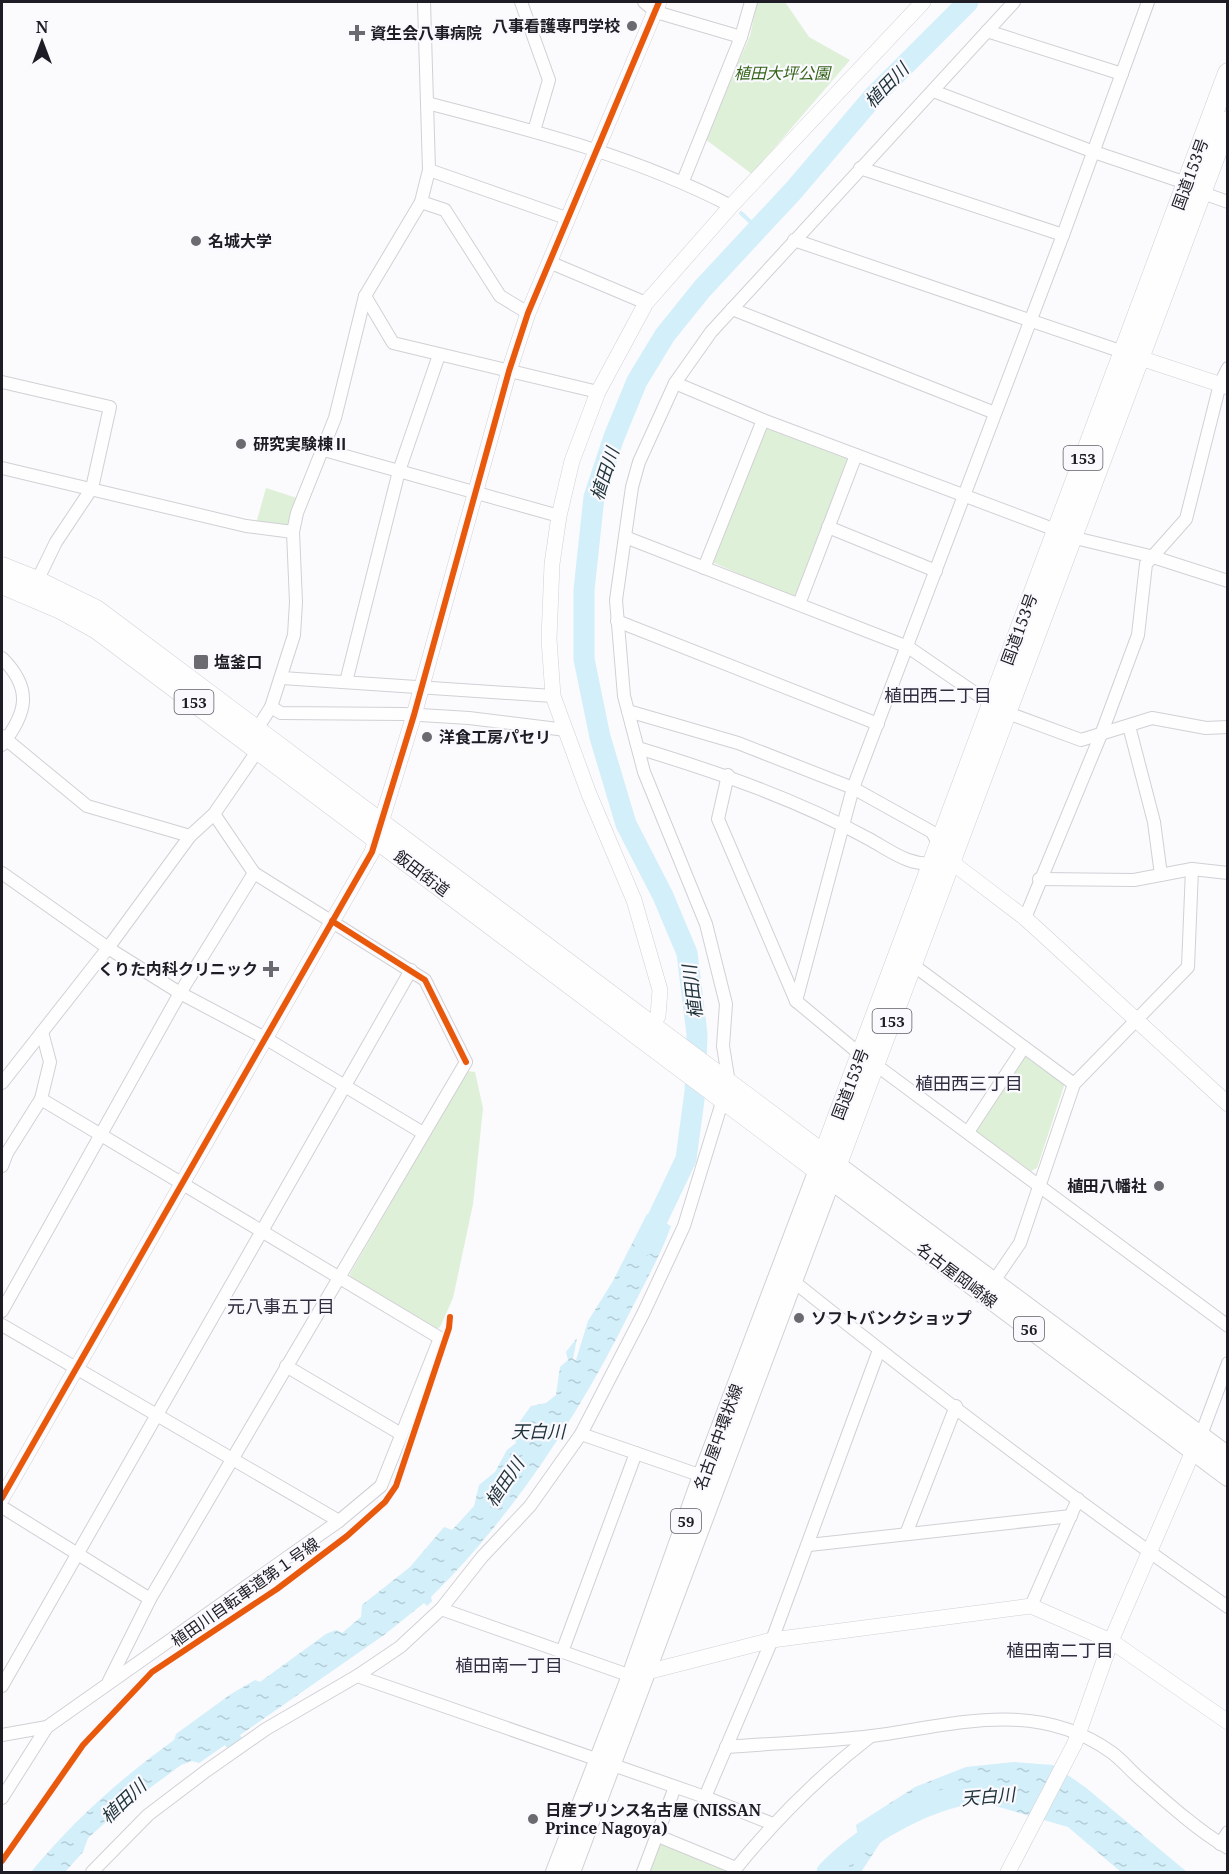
<svg xmlns="http://www.w3.org/2000/svg" width="1229" height="1874" viewBox="0 0 1229 1874" font-family="'Noto Serif','Noto Sans JP',serif">
  <style>
    .park { fill: #def0d8 }
    .water { fill: url(#water-ripples) }
    .lines { fill: none; stroke-linecap: round; stroke-linejoin: round }
    .stream { stroke: #d2effa; stroke-width: 4 }
    .river { stroke: #d2effa; stroke-width: 21 }
    .minor-casing { stroke: #d1d0d5; stroke-width: 14 }
    .tertiary-casing { stroke: #d1d0d5; stroke-width: 16 }
    .primary-casing { stroke: #d1d0d5; stroke-width: 20 }
    .trunk-casing { stroke: #d1d0d5; stroke-width: 21 }
    .minor { stroke: #fefeff; stroke-width: 12 }
    .tertiary { stroke: #fefeff; stroke-width: 15 }
    .primary { stroke: #fefeff; stroke-width: 18 }
    .trunk { stroke: #fefeff; stroke-width: 20 }
    .cycleway-casing { stroke: #faf9fe; stroke-width: 10 }
    .cycleway { stroke: #e8590c; stroke-width: 6 }
    .poi-dot { fill: #6b6a70; stroke: #faf9fe; stroke-width: 2 }
    .labels { text-anchor: middle; dominant-baseline: central; stroke-width: 4.5; stroke-linejoin: round; paint-order: stroke }
    .shield { fill: #faf9fe; stroke: #605e65; stroke-width: 1.5 }
    .shield-label { font-size: 15px; font-weight: bold; fill: #1e1c24 }
    .poi-label { font-size: 16px; font-weight: bold; fill: #1e1c24; stroke: #faf9fe; text-anchor: start }
    .park-label { font-size: 16px; font-style: italic; fill: #346417; stroke: #faf9fe }
    .street-label { font-size: 16px; fill: #1e1c24; stroke: #faf9fe }
    .water-label { font-size: 18px; font-style: italic; fill: #1d3239; stroke: #faf9fe }
    .neighbourhood-label { font-size: 18px; fill: #312e3f; stroke: #faf9fe }
  </style>
  <defs>
    <pattern id="water-ripples" width="26" height="14" patternUnits="userSpaceOnUse" patternTransform="scale(1.5)"><rect width="26" height="14" fill="#d2effa"/><path d="M2 4q2-2 4 0t4 0M15 11q2-2 4 0t4 0" fill="none" stroke="#b4ccd6"/></pattern>
  </defs>
  <rect width="100%" height="100%" fill="#fbfafd"/>
  <g class="park">
    <path d="M757,2H785L809,37L850,60L752,174L705,139L750,36Z"/>
    <path d="M766,427L849,459L797,599L712,562Z"/>
    <path d="M266,488L297,498L289,527L256,524Z"/>
    <path d="M1025,1054L1065,1083L1037,1168L1031,1171L974,1130Z"/>
    <path d="M467,1071L475,1072L483,1108L473,1204L453,1298L440,1327L436,1329L351,1279L350,1274Z"/>
    <path d="M661,1841L722,1869L724,1872H647Z"/>
  </g>
  <g class="water">
    <path d="M647,1214L671,1226C661,1254 646,1281 632,1308C580,1413 515,1514 431,1597L432,1601L427,1606L424,1603L384,1635L240,1735L244,1742L230,1752L225,1745L199,1763L192,1761L181,1765L116,1813L88,1838L83,1852L65,1872H31C73,1821 121,1778 174,1740L176,1734L231,1694L255,1680L260,1682L326,1634L336,1630L342,1633L361,1617L362,1605L410,1567L444,1527L452,1530L474,1506L479,1485L495,1472L507,1450L516,1443L513,1431L531,1406L546,1403L556,1395L560,1367L568,1360L566,1352L577,1338L573,1359L576,1360L588,1321L613,1281Z"/>
    <path d="M1014,1762L1053,1765L1085,1787L1187,1872H1121L1068,1827L954,1794L930,1798L903,1818L882,1840L861,1872H832L859,1843L856,1825L915,1787L966,1767Z"/>
  </g>
  <g class="lines">
    <path class="stream" d="M741,213L758,229"/>
    <g class="river">
      <path d="M645,1245L686,1159L695,1092L697,1034L687,953L663,896L626,824L600,737L584,659V590L594,497L614,437L637,381L665,335L702,289L794,190L874,96L968,2"/>
      <path d="M827,1872C866,1832 933,1794 991,1791"/>
    </g>
    <g class="minor-casing">
      <g id="minor">
        <path d="M521,2L549,80L534,131"/>
        <path d="M644,2L656,12L741,37"/>
        <path d="M987,31L1122,74"/>
        <path d="M933,91L1094,152L1186,183"/>
        <path d="M427,103C531,130 635,156 731,206"/>
        <path d="M860,168L1063,235"/>
        <path d="M429,170L566,218"/>
        <path d="M683,181L741,37L751,2"/>
        <path d="M1200,192L1228,202"/>
        <path d="M421,202L445,210L500,296L528,313"/>
        <path d="M794,240L1123,352"/>
        <path d="M549,262L646,303"/>
        <path d="M365,296L393,343L598,392"/>
        <path d="M732,309L995,413"/>
        <path d="M2,382L110,407L92,488L56,542L37,581"/>
        <path d="M675,383L763,420L1056,530"/>
        <path d="M324,450L559,516"/>
        <path d="M2,468L246,526L293,532"/>
        <path d="M828,527L936,571"/>
        <path d="M625,537L908,647L991,704"/>
        <path d="M1071,537L1150,556L1228,581"/>
        <path d="M704,568L763,420"/>
        <path d="M799,604L856,455"/>
        <path d="M617,621L878,724"/>
        <path d="M2,658C33,689 27,713 2,745"/>
        <path d="M282,678L553,696"/>
        <path d="M346,682L399,471L439,355"/>
        <path d="M271,707L281,713L404,714L469,718L566,730"/>
        <path d="M628,711L738,743L853,788L932,832L941,849"/>
        <path d="M1005,712L1081,740L1152,718L1206,728L1228,727"/>
        <path d="M1129,726L1154,822L1161,875"/>
        <path d="M2,736L87,806L190,836"/>
        <path d="M638,748C717,772 796,799 869,839C891,851 910,867 936,863"/>
        <path d="M728,775L718,819L796,1001L861,1055"/>
        <path d="M2,873L108,948L180,993L265,1038L423,1133"/>
        <path d="M1039,879L1134,880L1192,869L1228,873"/>
        <path d="M1025,918L1102,732L1138,635L1146,564L1186,519L1220,384L1228,368"/>
        <path d="M913,965L1074,1084"/>
        <path d="M796,1001L853,788L1063,235L1148,2"/>
        <path d="M876,1065L1228,1326"/>
        <path d="M2,1083L108,948L190,836L214,814L258,750L257,729L271,707L294,635L296,602L293,532L297,513L335,418L365,296L421,202L429,170L424,2"/>
        <path d="M729,1083L723,1046L726,1004L706,924L644,772L624,696L616,600L632,487L639,462L675,383L711,332L1014,2"/>
        <path d="M968,1132L1024,1047"/>
        <path d="M2,1166L7,1153L41,1099"/>
        <path d="M793,1281C934,1394 1079,1504 1228,1607"/>
        <path d="M994,1281L1020,1243L1074,1084L1188,967L1192,869"/>
        <path d="M2,1311L180,993L254,873"/>
        <path d="M2,1325L339,1521"/>
        <path d="M286,1366L401,1434"/>
        <path d="M581,1434L702,1476"/>
        <path d="M1201,1435L1228,1363"/>
        <path d="M2,1507L150,1599"/>
        <path d="M906,1534L956,1406"/>
        <path d="M809,1545L1071,1516"/>
        <path d="M1031,1606L1078,1499"/>
        <path d="M441,1609L631,1676"/>
        <path d="M562,1652L636,1453"/>
        <path d="M357,1676L705,1797L773,1824"/>
        <path d="M109,1681L150,1599L466,1062L425,980L254,873L214,814"/>
        <path d="M2,1686L411,970"/>
        <path d="M2,1735L47,1727"/>
        <path d="M726,1747C775,1743 824,1742 872,1736C954,1725 1035,1698 1111,1752C1121,1759 1129,1769 1138,1777C1164,1800 1198,1831 1228,1848"/>
        <path d="M705,1797L772,1640L879,1350"/>
        <path d="M2,1798L47,1727L339,1521L381,1486L440,1338L41,1099L50,1062L42,1032"/>
        <path d="M658,1836L736,1868"/>
        <path d="M1220,1844L1228,1832"/>
        <path d="M92,1872L148,1815L206,1771L266,1729L357,1676L400,1647L441,1609L482,1557L530,1506L581,1434L643,1314L684,1226L723,1099"/>
        <path d="M643,1872L675,1787"/>
        <path d="M733,1872C774,1821 819,1776 871,1736"/>
      </g>
    </g>
    <g class="tertiary-casing">
      <g id="tertiary">
        <path d="M1131,355L1228,387"/>
        <path d="M950,861L1025,918L1228,1104"/>
        <path d="M652,1025L658,1016L660,990L634,900L589,794L553,696L549,639L552,564L559,516L572,461L598,392L646,303L731,206L923,2"/>
        <path d="M2,1498L372,852L414,715L509,371L528,313L659,2"/>
        <path d="M647,1672L772,1640L1031,1606L1111,1641L1228,1722"/>
        <path d="M1008,1872L1075,1743L1111,1641L1197,1442"/>
      </g>
    </g>
    <g class="primary-casing">
      <g id="primary">
        <path d="M837,1165L1228,1456"/>
        <path d="M555,1872L631,1676L702,1476L818,1170"/>
        <path d="M571,1872L831,1180L1228,1477"/>
      </g>
    </g>
    <g class="trunk-casing">
      <g id="trunk">
        <path d="M2,567L37,581L96,610L832,1161"/>
        <path d="M2,584L61,609L97,629L831,1180L1228,121"/>
        <path d="M818,1170L1228,73"/>
      </g>
    </g>
    <use href="#minor" class="minor"/>
    <use href="#tertiary" class="tertiary"/>
    <use href="#primary" class="primary"/>
    <use href="#trunk" class="trunk"/>
    <g class="cycleway-casing">
      <g id="cycleway">
        <path d="M332,921L425,980L466,1062"/>
        <path d="M2,1498L372,852L414,715L509,371L528,313L659,2"/>
        <path d="M2,1861L83,1745L152,1672L277,1589L347,1536L385,1502L396,1486L449,1328L450,1317"/>
      </g>
    </g>
    <use href="#cycleway" class="cycleway"/>
  </g>
  <g class="poi-dot">
    <circle cx="632" cy="26" r="6"/>
    <path d="M354 24h6v6h6v6h-6v6h-6v-6h-6v-6h6z"/>
    <circle cx="196" cy="241" r="6"/>
    <circle cx="241" cy="444" r="6"/>
    <rect x="193" y="654" width="16" height="16" rx="3"/>
    <circle cx="427" cy="737" r="6"/>
    <path d="M268 960h6v6h6v6h-6v6h-6v-6h-6v-6h6z"/>
    <circle cx="1159" cy="1186" r="6"/>
    <circle cx="799" cy="1318" r="6"/>
    <circle cx="533" cy="1819" r="6"/>
  </g>
  <g class="labels">
    <g class="shield">
      <rect x="1063.5" y="446" width="39" height="24" rx="4.5"/>
      <rect x="174.5" y="690" width="39" height="24" rx="4.5"/>
      <rect x="872.5" y="1009" width="39" height="24" rx="4.5"/>
      <rect x="1014" y="1317" width="30" height="24" rx="4.5"/>
      <rect x="671" y="1509" width="30" height="24" rx="4.5"/>
    </g>
    <g class="shield-label">
      <text x="1083" y="458">153</text>
      <text x="194" y="702">153</text>
      <text x="892" y="1021">153</text>
      <text x="1029" y="1329">56</text>
      <text x="686" y="1521">59</text>
    </g>
    <g class="poi-label">
      <text x="620" y="26" text-anchor="end">八事看護専門学校</text>
      <text x="370" y="33">資生会八事病院</text>
      <text x="208" y="241">名城大学</text>
      <text x="253" y="444">研究実験棟Ⅱ</text>
      <text x="214" y="662">塩釜口</text>
      <text x="439" y="737">洋食工房パセリ</text>
      <text x="258" y="969" text-anchor="end">くりた内科クリニック</text>
      <text x="1147" y="1186" text-anchor="end">植田八幡社</text>
      <text x="811" y="1318">ソフトバンクショップ</text>
      <text x="545" y="1810">日産プリンス名古屋 (NISSAN<tspan x="545" dy="18">Prince Nagoya)</tspan></text>
    </g>
    <g class="park-label">
      <text x="782" y="73">植田大坪公園</text>
    </g>
    <g class="street-label">
      <text transform="translate(1190 174) rotate(-70)">国道153号</text>
      <text transform="translate(1019 629) rotate(-70)">国道153号</text>
      <text transform="translate(422 873) rotate(37)">飯田街道</text>
      <text transform="translate(850 1084) rotate(-69)">国道153号</text>
      <text transform="translate(957 1275) rotate(37)">名古屋岡崎線</text>
      <text transform="translate(718 1437) rotate(-70)">名古屋中環状線</text>
      <text transform="translate(245 1592) rotate(-35)">植田川自転車道第１号線</text>
    </g>
    <g class="water-label">
      <text transform="translate(886 85) rotate(-46)">植田川</text>
      <text transform="translate(604 474) rotate(-72)">植田川</text>
      <text transform="translate(692 992) rotate(-97)">植田川</text>
      <text x="538" y="1431">天白川</text>
      <text transform="translate(504 1482) rotate(-56)">植田川</text>
      <text transform="translate(988 1796) rotate(-5)">天白川</text>
      <text transform="translate(123 1801) rotate(-43)">植田川</text>
    </g>
    <g class="neighbourhood-label">
      <text x="938" y="695">植田西二丁目</text>
      <text x="969" y="1083">植田西三丁目</text>
      <text x="281" y="1306">元八事五丁目</text>
      <text x="1060" y="1650">植田南二丁目</text>
      <text x="509" y="1665">植田南一丁目</text>
    </g>
  </g>
  <rect width="1229" height="1874" fill="none" stroke="#1e1c24" stroke-width="6"/>
  <g transform="translate(42 42)" stroke="#faf9fe" stroke-width="4.5" paint-order="stroke">
  <path d="M0-4.5L10 22L0 15L-10 22Z" fill="#1e1c24"/>
  <text y="-9" font-size="16" font-weight="bold" text-anchor="middle" fill="#1e1c24">N</text>
  </g>
</svg>
